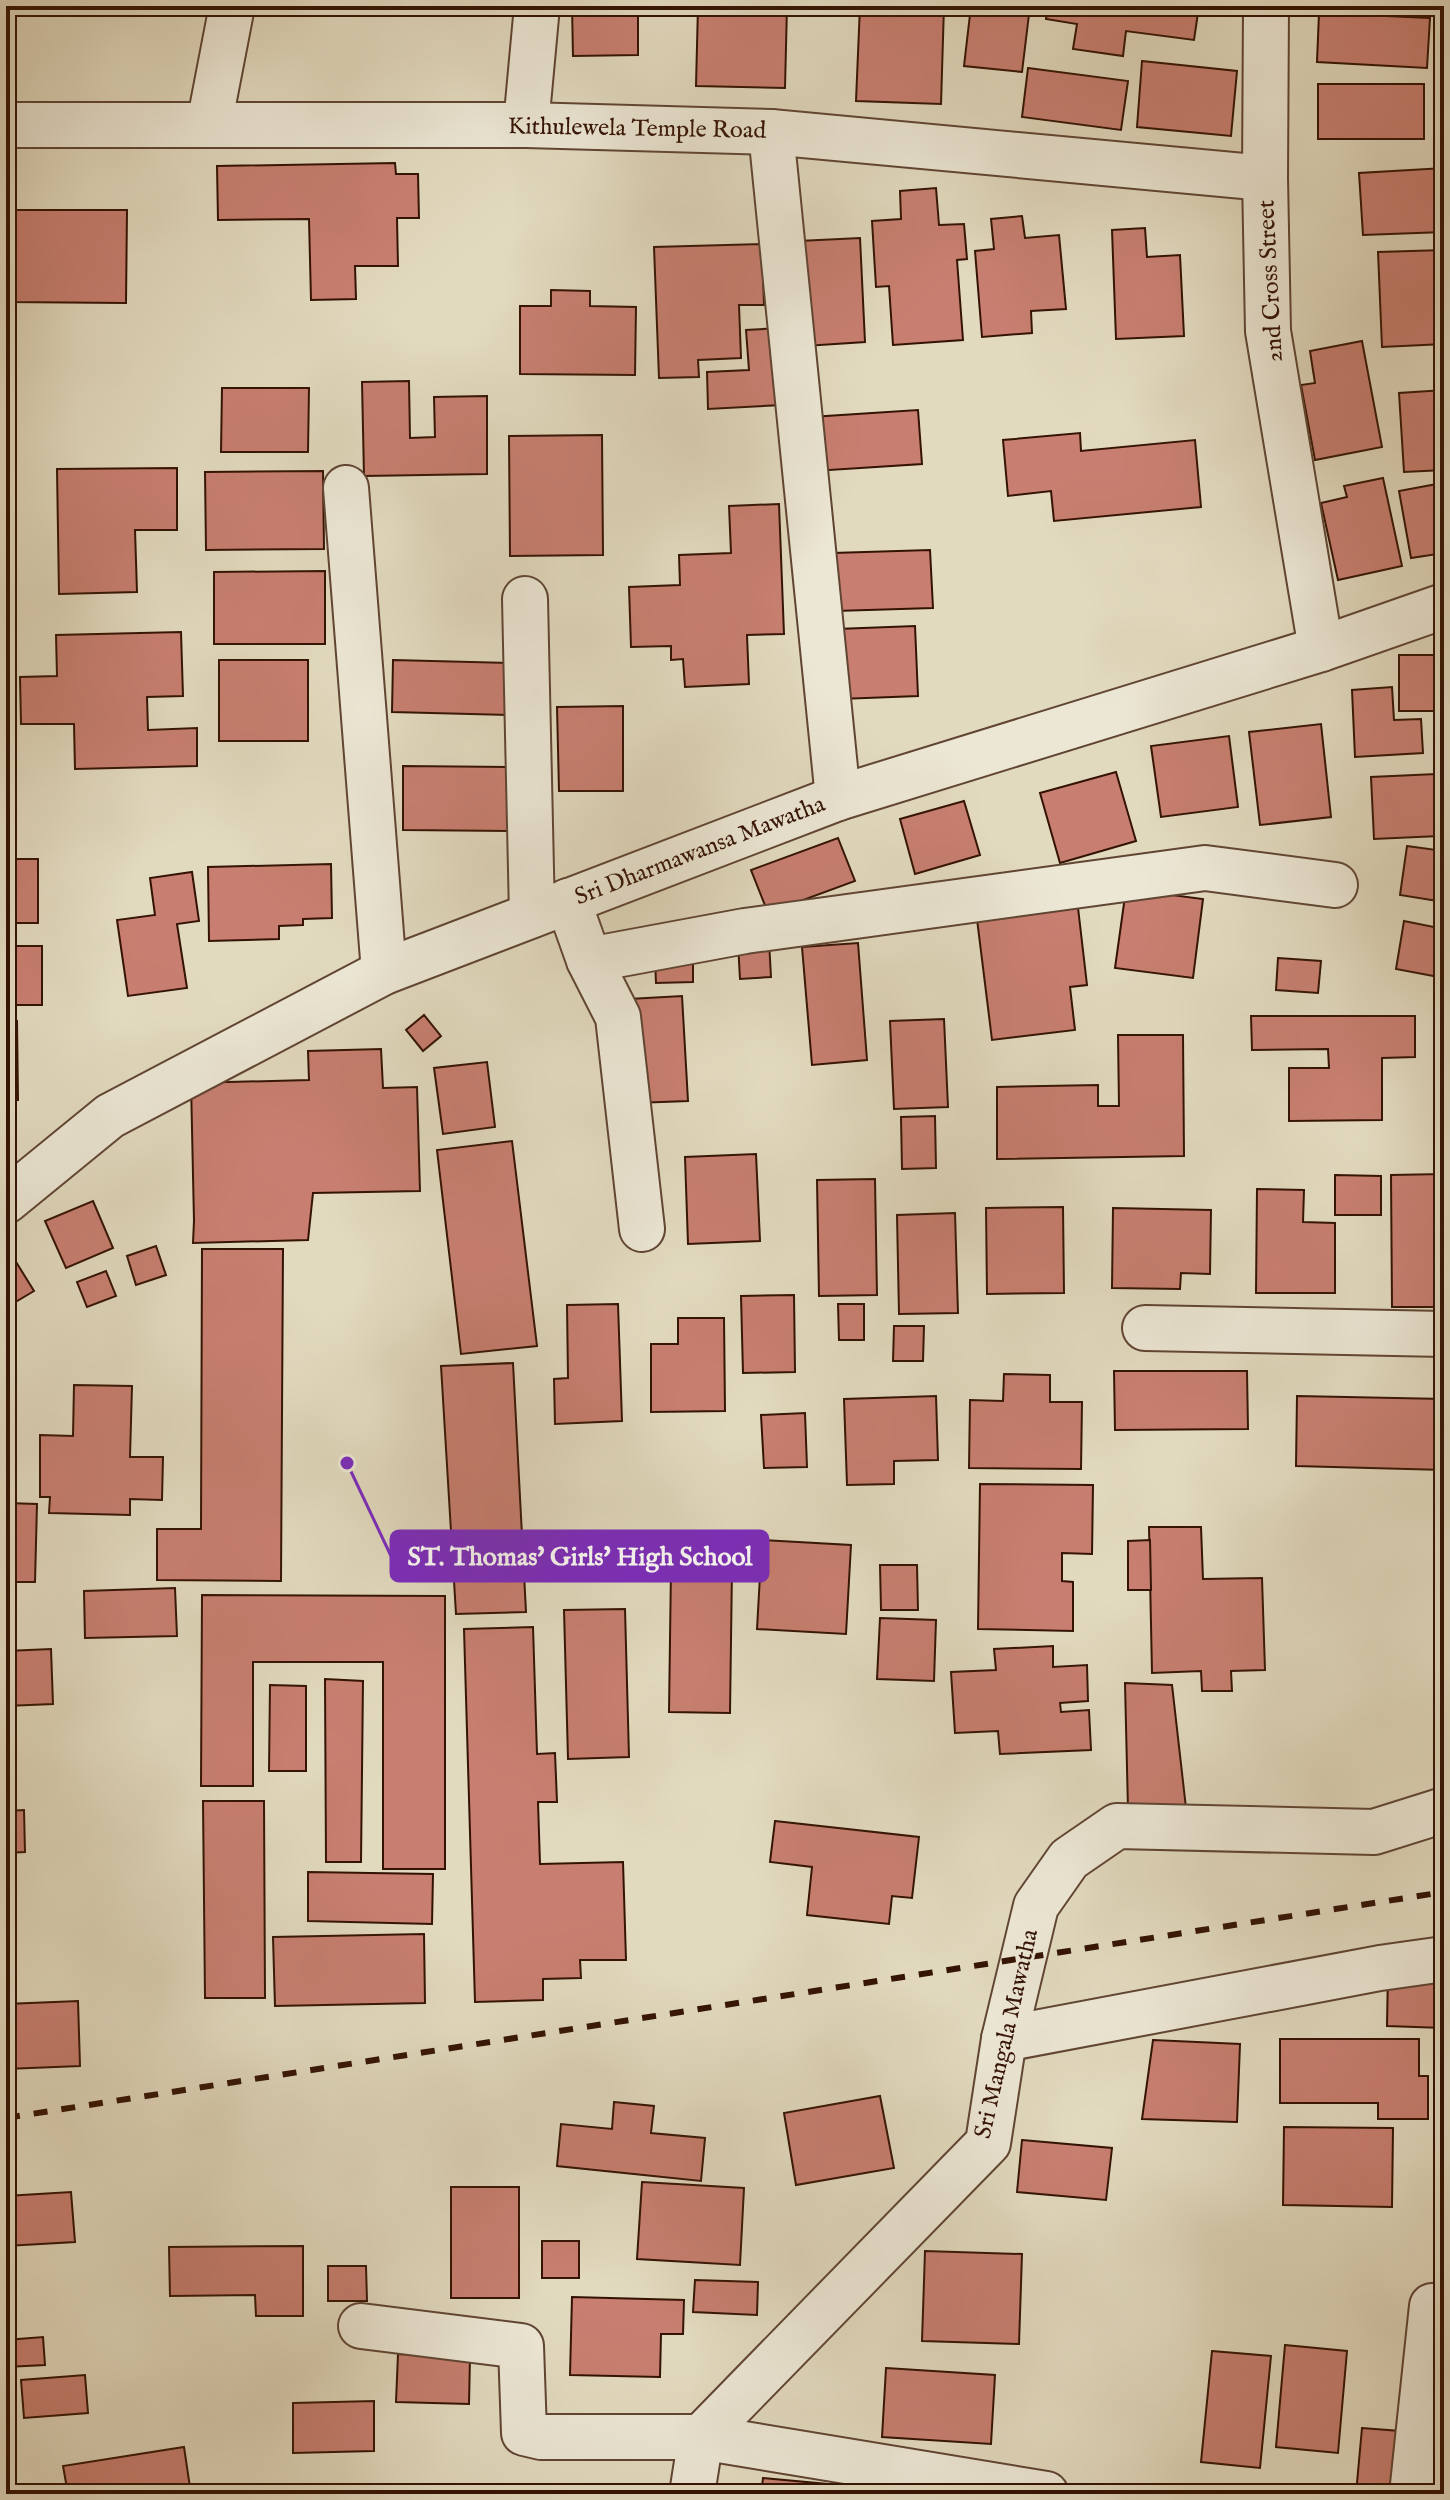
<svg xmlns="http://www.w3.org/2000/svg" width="1450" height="2500" viewBox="0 0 1450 2500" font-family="'IM FELL English',serif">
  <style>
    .building { fill: #c87f71; stroke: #341304; stroke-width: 2 }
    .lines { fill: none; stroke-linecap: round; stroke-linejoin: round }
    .minor-casing { stroke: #604533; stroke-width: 48 }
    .minor { stroke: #ece7d5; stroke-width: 44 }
    .rail { stroke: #341304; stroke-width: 6; stroke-dasharray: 14 14; stroke-linecap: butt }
    .labels { text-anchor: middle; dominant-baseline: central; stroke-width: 6; stroke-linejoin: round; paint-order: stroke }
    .street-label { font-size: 24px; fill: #341304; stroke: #ece7d5 }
    .leader { fill: none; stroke: #7b2cbf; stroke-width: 3 }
    .callout-dot { fill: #7b2cbf; stroke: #ece7d5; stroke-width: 3 }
    .callout { fill: #7b2cbf; stroke: #7b2cbf; stroke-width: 3 }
    .callout-label { font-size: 26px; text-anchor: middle; font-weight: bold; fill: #fff }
  </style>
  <rect width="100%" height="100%" fill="#e2dabf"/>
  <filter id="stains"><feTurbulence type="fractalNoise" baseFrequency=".0025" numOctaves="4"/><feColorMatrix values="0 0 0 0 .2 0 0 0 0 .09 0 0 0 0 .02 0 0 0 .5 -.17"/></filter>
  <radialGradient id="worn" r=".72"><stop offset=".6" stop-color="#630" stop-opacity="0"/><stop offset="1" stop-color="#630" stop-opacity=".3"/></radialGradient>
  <g class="building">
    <path d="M572,6H638V55L573,56Z"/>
    <path d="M698,6H787L785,88L696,86Z"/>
    <path d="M860,6H944L941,104L856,101Z"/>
    <path d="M971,6H1030L1022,72L964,66Z"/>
    <path d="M1048,6H1199L1194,40L1126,31L1123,56L1073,49L1077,24L1046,19Z"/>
    <path d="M1319,13L1430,18L1427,68L1317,62Z"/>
    <path d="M1142,61L1237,71L1231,136L1137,127Z"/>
    <path d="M1028,68L1128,81L1121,130L1022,117Z"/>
    <rect x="1318" y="84" width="106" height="55"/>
    <path d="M395,163L396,174H418L419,218H397L398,266H355L356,299L311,300L309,219L218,220L217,166Z"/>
    <path d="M1444,168V232L1363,235L1359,173Z"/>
    <path d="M936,188L939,225L964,224L967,259L957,260L963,340L893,345L889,286L876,287L872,221L901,219L900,191Z"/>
    <path d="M6,210H127L126,303L6,302Z"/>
    <path d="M1022,216L1025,238L1059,235L1066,309L1031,311L1032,333L982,337L975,251L994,249L991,219Z"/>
    <path d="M1145,228L1147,257L1180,255L1184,336L1116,339L1112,230Z"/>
    <path d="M860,238L865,342L805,346L799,241Z"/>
    <path d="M762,244L764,305H739L741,358L698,360L699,377L659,378L654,247Z"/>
    <path d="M1444,250V344L1382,347L1378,252Z"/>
    <path d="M551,290L590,291V306L636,307L635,375L520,374V306H551Z"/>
    <path d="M779,328L782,405L708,409L707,372L749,370L746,330Z"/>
    <path d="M1362,341L1382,447L1315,460L1301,385L1315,383L1310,351Z"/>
    <path d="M409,381L410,438L435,437L434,397L487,396V474L364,476L362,382Z"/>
    <path d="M222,388H309L308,452H221Z"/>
    <path d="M1444,390V470L1404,472L1399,393Z"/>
    <path d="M918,410L922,464L814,471L811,417Z"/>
    <path d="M1080,433L1081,451L1195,440L1201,507L1054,521L1051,491L1008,496L1003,440Z"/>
    <path d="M602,435L603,555L510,556L509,436Z"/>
    <path d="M177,468V530H135L137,592L59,594L57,469Z"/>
    <path d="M323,471L324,549L206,550L205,472Z"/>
    <path d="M1383,478L1402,566L1338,580L1321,503L1347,497L1344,486Z"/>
    <path d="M1437,484L1439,496L1444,495V553L1411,558L1399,491Z"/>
    <path d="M779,504L784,634L747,635L749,684L685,687L683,659L671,660V646L631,647L629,587L680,585L679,555L731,553L729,506Z"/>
    <path d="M930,550L933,608L835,611L833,553Z"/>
    <path d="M325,571V644H214V572Z"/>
    <path d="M915,626L918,696L840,699L837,629Z"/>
    <path d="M181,632L183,696L147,697L148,730L197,728V766L75,769L74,724H21L20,677L57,676L56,635Z"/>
    <rect x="1399" y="655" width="45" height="56"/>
    <rect x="219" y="660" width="89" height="81"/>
    <path d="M393,660L513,663L512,715L392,712Z"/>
    <path d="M1392,687L1394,720L1421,719L1423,753L1355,757L1352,690Z"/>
    <path d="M623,706V791H559L557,707Z"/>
    <path d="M1321,724L1331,817L1260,825L1249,732Z"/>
    <path d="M1229,736L1238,807L1161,817L1151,746Z"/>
    <path d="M403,766L517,767V831L403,830Z"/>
    <path d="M1116,772L1136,841L1060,863L1040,793Z"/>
    <path d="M1436,774L1439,836L1374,839L1371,777Z"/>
    <path d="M964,801L980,855L915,874L900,819Z"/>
    <path d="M838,838L855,881L768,913L751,870Z"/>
    <path d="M1407,846L1444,851V902L1400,895Z"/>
    <rect x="6" y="859" width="32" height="64"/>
    <path d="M331,864L332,918L303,919V925L279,926V939L209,941L208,867Z"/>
    <path d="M192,872L199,921L177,924L187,988L128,996L117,920L155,915L150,878Z"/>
    <path d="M1126,889L1203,899L1193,978L1115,968Z"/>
    <path d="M1077,899L1087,985L1070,987L1075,1030L992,1040L976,911Z"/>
    <path d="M1404,921L1444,929V978L1396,969Z"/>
    <path d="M769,941L771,977L740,979L738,943Z"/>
    <path d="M858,943L867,1060L812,1065L802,947Z"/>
    <rect x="6" y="946" width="36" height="59"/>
    <path d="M1278,958L1321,961L1318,993L1276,990Z"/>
    <path d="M693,959V982L656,983L655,960Z"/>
    <path d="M682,996L688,1101L635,1103L629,999Z"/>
    <path d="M424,1015L441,1036L423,1051L406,1030Z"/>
    <path d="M1251,1016H1415V1057L1382,1058V1120L1289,1121V1068H1329L1328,1049L1252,1050Z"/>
    <path d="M944,1019L948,1107L894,1109L890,1021Z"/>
    <path d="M6,1021H17L18,1100H6Z"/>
    <path d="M1118,1035H1183L1184,1156L997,1159V1087L1098,1085V1106H1119Z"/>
    <path d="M381,1049L383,1088L417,1087L420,1191L313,1193L308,1240L193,1243L194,1221L191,1083L309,1080L308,1051Z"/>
    <path d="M487,1062L495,1127L443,1134L434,1068Z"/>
    <path d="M935,1116L936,1168L902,1169L901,1117Z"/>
    <path d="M512,1141L537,1346L461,1354L437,1150Z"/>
    <path d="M756,1154L760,1241L688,1244L685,1157Z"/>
    <path d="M1444,1174V1307H1392L1391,1175Z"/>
    <path d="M1335,1175L1381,1176V1215H1335Z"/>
    <path d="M875,1179L877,1295L819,1296L817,1180Z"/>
    <path d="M1257,1189L1304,1190L1303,1222L1335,1223V1293H1256Z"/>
    <path d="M93,1201L113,1248L66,1268L45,1221Z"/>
    <path d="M1063,1207L1064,1293L987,1294L986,1208Z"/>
    <path d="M1113,1208L1211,1210L1210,1274L1181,1273L1180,1289L1112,1288Z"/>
    <path d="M955,1213L958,1313L899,1314L897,1215Z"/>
    <path d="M156,1246L166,1275L136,1285L127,1256Z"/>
    <path d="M202,1249H283L281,1581L157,1580V1529H201Z"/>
    <path d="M13,1257L34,1291L7,1307L6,1261Z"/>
    <path d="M106,1271L116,1296L87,1307L77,1282Z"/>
    <path d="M794,1295L795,1372L743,1373L741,1296Z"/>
    <path d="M618,1304L622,1421L555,1424L554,1379L568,1378L567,1305Z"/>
    <path d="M838,1304H864V1340H839Z"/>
    <path d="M678,1318H724L725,1411L651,1412V1344H678Z"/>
    <path d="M894,1326H924L923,1361H893Z"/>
    <path d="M513,1363L526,1612L456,1614L441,1366Z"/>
    <path d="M1114,1371H1247L1248,1429L1115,1430Z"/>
    <path d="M1004,1374L1050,1375V1402H1082L1081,1469L969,1468L970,1400L1003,1401Z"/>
    <path d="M74,1385L132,1386L130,1457H163L162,1500L130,1499V1515L49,1513L50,1497H40V1435L73,1436Z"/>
    <path d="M936,1396L938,1460L894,1461V1484L847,1485L844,1399Z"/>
    <path d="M1297,1396L1444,1399V1470L1296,1466Z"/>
    <path d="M805,1413L807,1467L764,1468L761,1415Z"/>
    <path d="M980,1484L1093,1485L1092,1554L1062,1553V1581L1073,1582V1631L978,1629Z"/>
    <path d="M6,1503L37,1504L35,1582H6Z"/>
    <path d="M1149,1527H1201L1203,1579L1262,1578L1265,1670L1231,1671L1232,1691H1202L1201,1671L1152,1673Z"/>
    <path d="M762,1540L851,1545L846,1634L757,1629Z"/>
    <path d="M1150,1540L1151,1590H1128V1541Z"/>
    <path d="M880,1565H917L918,1610H881Z"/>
    <path d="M671,1568H732L730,1713L669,1712Z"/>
    <path d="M175,1588L177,1636L85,1638L84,1591Z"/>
    <path d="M202,1595L445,1596V1869H383V1662H253V1786H201Z"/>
    <path d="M625,1609L629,1757L568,1759L564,1610Z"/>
    <path d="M880,1618L936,1620L934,1681L877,1679Z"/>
    <path d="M533,1627L537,1754L555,1753L557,1802H538L540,1864L623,1862L626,1960H580L581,1978L543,1979V2000L475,2002L464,1629Z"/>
    <path d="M1053,1646V1667L1087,1665L1088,1701L1060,1703L1061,1712L1089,1710L1091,1750L1000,1754L998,1731L955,1733L951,1672L996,1670L994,1649Z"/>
    <path d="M51,1649L53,1704L6,1706V1651Z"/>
    <path d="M325,1679L363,1681L361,1862H326Z"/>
    <path d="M1125,1683L1172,1685L1186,1808L1128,1810Z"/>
    <path d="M270,1685L306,1686V1771H269Z"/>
    <path d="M203,1801H264L265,1998H205Z"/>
    <path d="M24,1810L25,1852L6,1853V1811Z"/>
    <path d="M775,1821L919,1837L912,1898L892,1896L889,1924L807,1915L812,1867L770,1862Z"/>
    <path d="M308,1872L433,1874L432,1924L308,1921Z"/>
    <path d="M424,1934L425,2003L275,2006L273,1937Z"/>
    <path d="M1388,1971L1444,1972V2028L1387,2026Z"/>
    <path d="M78,2001L80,2066L6,2069V2004Z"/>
    <path d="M1280,2039H1419V2076H1428V2119H1378V2103H1280Z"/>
    <path d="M1153,2040L1240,2044L1237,2122L1142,2119Z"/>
    <path d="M880,2096L894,2168L796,2185L784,2113Z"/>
    <path d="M614,2102L654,2106L651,2133L705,2138L701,2181L557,2166L561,2124L612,2129Z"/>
    <path d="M1284,2127L1393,2128L1392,2207L1283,2205Z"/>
    <path d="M1022,2140L1112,2148L1106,2200L1017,2192Z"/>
    <path d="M642,2182L744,2188L740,2265L637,2259Z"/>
    <rect x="451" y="2187" width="68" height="111"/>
    <path d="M71,2192L75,2242L6,2246V2196Z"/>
    <rect x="542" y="2241" width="37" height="37"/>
    <path d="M303,2246V2316H256L255,2295L170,2296L169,2247Z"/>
    <path d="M925,2251L1022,2254L1019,2344L922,2341Z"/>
    <path d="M328,2266H366L367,2301H328Z"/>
    <path d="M695,2280L758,2282L757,2315L693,2312Z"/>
    <path d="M572,2297L684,2300L683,2334H661L660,2377L570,2375Z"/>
    <path d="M43,2337L45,2365L6,2367V2340Z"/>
    <path d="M1285,2345L1347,2351L1338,2453L1276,2447Z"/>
    <path d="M1212,2351L1271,2356L1260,2468L1201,2462Z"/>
    <path d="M398,2354L470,2357L469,2404L396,2402Z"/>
    <path d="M886,2368L995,2375L991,2444L882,2437Z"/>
    <path d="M85,2375L88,2413L24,2418L21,2380Z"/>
    <path d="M374,2401V2451L293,2453V2403Z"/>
    <path d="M1443,2409H1444V2462H1442Z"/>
    <path d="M1362,2428L1400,2431L1395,2494H1356Z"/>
    <path d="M184,2447L191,2494H68L63,2466Z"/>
    <path d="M763,2478L838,2485L837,2494H761Z"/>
    <rect x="1436" y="2483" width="8" height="11"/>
    <path d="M15,2487L16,2494H6V2488Z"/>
    <path d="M872,2489L919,2493V2494H872Z"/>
  </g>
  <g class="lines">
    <g class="minor-casing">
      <g id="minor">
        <path d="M1266,6L1265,178L1268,331L1321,649"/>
        <path d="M6,125H526L771,132L1265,178"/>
        <path d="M209,125L232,6"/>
        <path d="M526,125L537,6"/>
        <path d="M771,132L838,798"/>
        <path d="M346,488L384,972"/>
        <path d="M525,599L532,915"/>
        <path d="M568,901L589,960L618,1017L642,1229"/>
        <path d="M589,960L745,931L1205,868L1335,885"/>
        <path d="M6,1201L110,1116L384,972L838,798L1321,649L1444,606"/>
        <path d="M1145,1328L1444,1334"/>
        <path d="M1004,2039L1380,1968L1444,1959"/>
        <path d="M361,2326L521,2346L524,2433L541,2437H701L1046,2494"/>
        <path d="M692,2494L701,2437L988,2143L1004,2039L1036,1906L1069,1859L1117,1826L1374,1832L1444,1810"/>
        <path d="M1412,2494L1432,2306"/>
      </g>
    </g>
    <use href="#minor" class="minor"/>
    <path class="rail" d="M6,2118L1444,1892"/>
  </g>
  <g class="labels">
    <g class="street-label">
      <text transform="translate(637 129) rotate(1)">Kithulewela Temple Road</text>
      <text transform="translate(1271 281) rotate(-93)">2nd Cross Street</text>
      <text transform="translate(700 851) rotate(-21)">Sri Dharmawansa Mawatha</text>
      <text transform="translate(1007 2034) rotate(-77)">Sri Mangala Mawatha</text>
    </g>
  </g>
  <path class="leader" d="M347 1463L391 1556"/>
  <circle class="callout-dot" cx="347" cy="1463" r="8"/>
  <rect class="callout" x="391" y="1531" width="377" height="50" rx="8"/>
  <g class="callout-label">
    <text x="580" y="1565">ST. Thomas' Girls' High School</text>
  </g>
  <rect width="1450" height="2500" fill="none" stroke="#e2dabf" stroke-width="32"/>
  <rect x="8" y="8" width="1434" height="2484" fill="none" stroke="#341304" stroke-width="4"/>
  <rect x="16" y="16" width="1418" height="2468" fill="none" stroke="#341304" stroke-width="2"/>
  <rect width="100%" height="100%" filter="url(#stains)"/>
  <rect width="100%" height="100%" fill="url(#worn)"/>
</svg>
